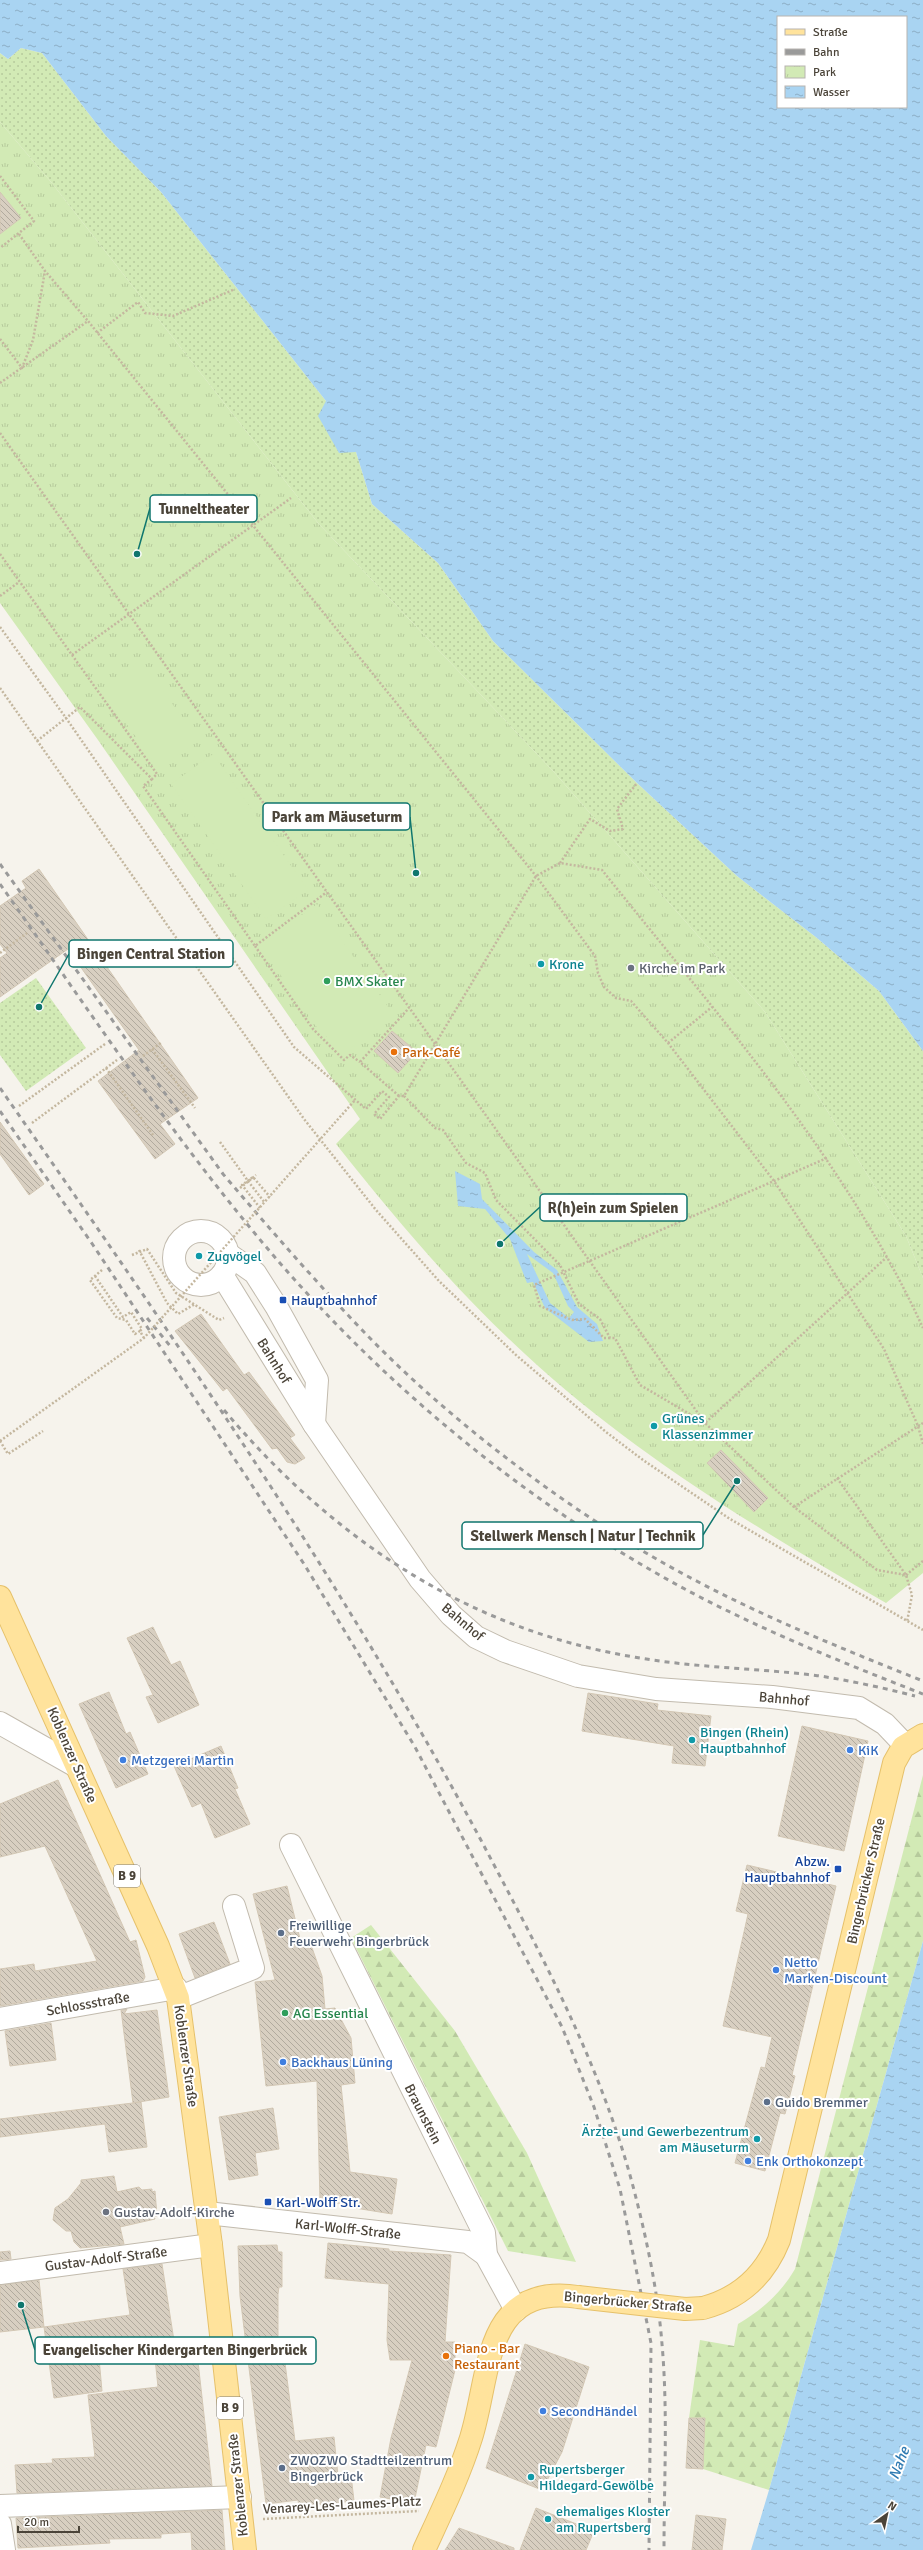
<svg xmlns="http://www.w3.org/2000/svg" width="923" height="2550" viewBox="0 0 923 2550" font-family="Signika,sans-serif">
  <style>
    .grass { fill: url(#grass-dots) }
    .forest { fill: url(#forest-firs) }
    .park { fill: url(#park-tufts) }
    .garden { fill: #d2eab5 }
    .water { fill: url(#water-ripples); fill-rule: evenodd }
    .building { fill: url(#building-back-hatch); stroke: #d3c7b4 }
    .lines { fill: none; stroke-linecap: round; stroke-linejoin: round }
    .minor-casing { stroke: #c2bbae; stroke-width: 24 }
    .major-casing { stroke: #e6c16a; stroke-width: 24 }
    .path { stroke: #c4b79f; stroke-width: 2.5; stroke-dasharray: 2 2; stroke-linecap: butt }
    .minor { stroke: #fff; stroke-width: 22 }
    .major { stroke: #ffe39c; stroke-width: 22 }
    .rail { stroke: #9a9a9a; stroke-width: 3; stroke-dasharray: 5 5; stroke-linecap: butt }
    .major-bridge-casing { stroke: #e6c16a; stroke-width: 24; stroke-linecap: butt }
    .path-bridge { stroke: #c4b79f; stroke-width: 2.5; stroke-dasharray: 2 2; stroke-linecap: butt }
    .major-bridge { stroke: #ffe39c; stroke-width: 22 }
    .culture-dot { fill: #0f9aa8; stroke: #fff; stroke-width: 1.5 }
    .worship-dot { fill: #6b7280; stroke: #fff; stroke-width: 1.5 }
    .leisure-dot { fill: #2e9e5b; stroke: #fff; stroke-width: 1.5 }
    .food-dot { fill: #e8710a; stroke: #fff; stroke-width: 1.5 }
    .transit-dot { fill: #1a4fb4; stroke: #fff; stroke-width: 1.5 }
    .shop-dot { fill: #3f7fe0; stroke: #fff; stroke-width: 1.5 }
    .service-dot { fill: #5c6f8a; stroke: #fff; stroke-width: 1.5 }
    .labels { text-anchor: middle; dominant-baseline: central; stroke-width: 4; stroke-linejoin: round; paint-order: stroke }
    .shield { fill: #fff; stroke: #817c74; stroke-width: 1 }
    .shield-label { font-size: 13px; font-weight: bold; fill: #4b4439 }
    .culture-label { font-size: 14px; fill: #0d838f; stroke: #fff; text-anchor: start }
    .worship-label { font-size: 14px; fill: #5b616d; stroke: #fff; text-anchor: start }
    .leisure-label { font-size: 14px; fill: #27864d; stroke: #fff; text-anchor: start }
    .food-label { font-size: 14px; fill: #c56008; stroke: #fff; text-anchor: start }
    .transit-label { font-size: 14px; fill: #164399; stroke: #fff; text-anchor: start }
    .street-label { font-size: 14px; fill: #4b4439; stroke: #fff }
    .shop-label { font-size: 14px; fill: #366cbe; stroke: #fff; text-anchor: start }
    .service-label { font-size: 14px; fill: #4e5e75; stroke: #fff; text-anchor: start }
    .water-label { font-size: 15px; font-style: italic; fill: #2e7ab2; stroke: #fff }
    .leader { fill: none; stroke: #0f766e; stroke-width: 1.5 }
    .callout-dot { fill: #0f766e; stroke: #fff; stroke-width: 1.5 }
    .callout { fill: #fff; stroke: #0f766e; stroke-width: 1.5 }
    .callout-label { font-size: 15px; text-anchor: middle; font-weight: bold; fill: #4b4439 }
  </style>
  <defs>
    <pattern id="grass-dots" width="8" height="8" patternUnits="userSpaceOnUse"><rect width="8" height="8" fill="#d2eab5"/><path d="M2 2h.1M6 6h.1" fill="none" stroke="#b6ca9c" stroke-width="1.8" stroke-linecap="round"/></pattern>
    <pattern id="forest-firs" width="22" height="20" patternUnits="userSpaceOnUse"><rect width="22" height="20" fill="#d2eab5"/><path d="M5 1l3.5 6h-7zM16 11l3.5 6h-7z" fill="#b6ca9c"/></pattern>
    <pattern id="park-tufts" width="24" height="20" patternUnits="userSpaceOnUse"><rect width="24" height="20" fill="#d2eab5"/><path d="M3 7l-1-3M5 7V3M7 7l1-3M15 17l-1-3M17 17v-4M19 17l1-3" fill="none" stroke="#b6ca9c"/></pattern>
    <pattern id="water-ripples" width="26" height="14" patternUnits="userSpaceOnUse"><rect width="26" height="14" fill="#a9d4f2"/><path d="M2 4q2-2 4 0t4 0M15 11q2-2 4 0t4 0" fill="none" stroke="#8caec5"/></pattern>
    <pattern id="building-back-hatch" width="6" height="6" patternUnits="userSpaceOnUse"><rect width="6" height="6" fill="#d8cfc1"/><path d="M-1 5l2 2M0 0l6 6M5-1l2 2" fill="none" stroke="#b1aa9e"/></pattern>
  </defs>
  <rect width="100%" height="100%" fill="#f6f3ec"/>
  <g class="grass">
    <path d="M21,48L42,53L106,136L161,192L326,401L356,452L372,504L438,563L493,641L637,783L737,876L817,938L879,991L923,1051V1278L906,1236L765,1012L553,771L318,523L51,182L0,122V53L8,59Z"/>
    <path d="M36,978L86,1048L26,1091L0,1055V1003Z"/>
  </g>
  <g class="forest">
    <path d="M923,1775V1941L769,2490L703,2469L705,2419L689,2418L700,2340L734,2346L738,2324C762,2310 781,2293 795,2269Z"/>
    <path d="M371,1925L455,2031L527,2153L576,2262L508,2251L351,1938Z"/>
  </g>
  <path class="park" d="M0,122L51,182L318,523L553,771L765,1012L906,1236L923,1278V1573L886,1603C759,1530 633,1454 525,1354C455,1290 395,1218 336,1144L360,1119L98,740L0,603Z"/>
  <g class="garden">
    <path d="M141,660L198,740L159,769L102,690Z"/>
    <path d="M213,754L308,890L266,919L171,784Z"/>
    <path d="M317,904L395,1017L343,1054L315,1025L260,945Z"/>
  </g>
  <g class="water">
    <path d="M0,0H923V1051L879,991L817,938L737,876L637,783L493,641L438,563L372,504L356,452L339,453L318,416L326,401L161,192L106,136L42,53L21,48L8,59L0,53ZM778,17H906V107H778Z"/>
    <path d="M455,1171L480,1184L482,1199L534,1252L557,1270L577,1307L597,1324L603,1341L589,1342L545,1308L533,1282L527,1283L510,1239L485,1209L458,1206ZM527,1254L553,1273L568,1306L574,1312L569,1318L550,1303Z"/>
    <path d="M923,1941V2550H751L769,2490Z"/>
  </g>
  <g class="building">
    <path d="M0,192L21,218L0,234Z"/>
    <path d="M39,869L198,1098L160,1124L175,1144L155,1159L98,1081L139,1050L68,949L0,997V958L7,953L0,944V906L26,888L22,881Z"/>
    <path d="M392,1031L417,1052L398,1073L374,1051Z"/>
    <path d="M0,1122L44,1184L29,1195L0,1154Z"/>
    <path d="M201,1314L244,1375L249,1372L295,1435L290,1438L305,1458L295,1464L287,1462L277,1448L272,1449L227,1388L223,1391L175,1331Z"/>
    <path d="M721,1450L768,1498L754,1512L707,1463Z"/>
    <path d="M153,1627L171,1665L180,1661L199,1705L158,1723L146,1697L153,1695L127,1638Z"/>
    <path d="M109,1692L126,1734L130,1732L148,1774L116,1788L79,1704Z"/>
    <path d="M588,1693L658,1704L657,1710L711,1716L705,1766L672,1763L674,1746L582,1731Z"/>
    <path d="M802,1726L868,1741L844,1851L778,1836Z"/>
    <path d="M221,1746L238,1788L235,1789L250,1824L215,1838L201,1803L192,1807L174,1766Z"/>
    <path d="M58,1780L130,1942L136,1940L145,1977L143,1981L0,2006V1969L34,1964L35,1971L97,1961L45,1846L0,1857V1804Z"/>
    <path d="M747,1865L836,1886L792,2075L795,2076L785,2114L780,2113L765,2171L735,2163L761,2067L765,2068L772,2037L723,2026L748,1914L736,1911Z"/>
    <path d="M287,1886L302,1947L311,1945L322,1976L325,2009L335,2008L351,2038L355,2083L341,2085L350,2172L397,2179L392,2214L355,2208L356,2205L320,2201L317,2081L266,2086L255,1982L275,1980L253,1894Z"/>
    <path d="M214,1922L230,1964L195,1978L179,1934Z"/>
    <path d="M127,2009L124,2014L157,2010L169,2097L133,2103L121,2010Z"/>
    <path d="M51,2023L56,2060L10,2066L5,2031Z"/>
    <path d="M141,2102L147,2147L109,2152L105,2124L0,2137V2119Z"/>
    <path d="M273,2108L279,2149L255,2153L258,2175L229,2180L219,2117Z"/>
    <path d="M114,2176L117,2192L139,2187L142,2190L152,2189V2192L155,2191L157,2216H154L155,2219L120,2227L124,2244L80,2248L74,2242L71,2231H66L53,2220L55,2208L68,2199L81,2183V2180Z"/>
    <path d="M328,2243L389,2249V2251L451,2255L445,2342H455V2370L436,2447L426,2445L414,2503L380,2497L391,2438L412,2360H390L387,2340L389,2284L325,2278Z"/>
    <path d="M277,2245L278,2252H282V2287H279L278,2294V2336L281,2363H285L295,2441L334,2437L338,2476L351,2475L354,2501L299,2507L298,2500L266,2504L240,2296L238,2246Z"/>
    <path d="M10,2251L11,2259L0,2260V2252Z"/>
    <path d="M162,2264L175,2347L196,2344L212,2486L17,2493L15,2465L53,2463L52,2459L95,2457L88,2395L158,2387L154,2349L147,2350L146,2338L113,2343L115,2356L99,2358L102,2391L54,2398L44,2327L130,2315L123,2269Z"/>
    <path d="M39,2280L44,2327L0,2332V2285Z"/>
    <path d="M525,2344L589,2367L562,2452L542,2490L486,2468Z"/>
    <path d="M689,2418H705L703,2469L686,2468Z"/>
    <path d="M536,2508L594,2531L586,2550H520Z"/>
    <path d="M222,2510L225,2550H192L191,2532L161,2534V2538L109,2539L110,2543L18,2548L16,2518Z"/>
    <path d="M696,2515L726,2519L722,2550H692Z"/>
    <path d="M459,2528L514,2548V2550H445Z"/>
  </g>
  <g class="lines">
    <g class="minor-casing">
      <g id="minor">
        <circle cx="201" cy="1258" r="27"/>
        <path d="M228,1254L255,1273L276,1306L317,1380L314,1424"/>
        <path d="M222,1275L314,1424L420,1579L451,1615L476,1637L505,1651L578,1676L656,1689L772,1697L859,1708L885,1724L905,1745"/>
        <path d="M0,1723L76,1766"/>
        <path d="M291,1845L484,2233L486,2255L516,2310"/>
        <path d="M178,1998L253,1968L234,1906"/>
        <path d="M0,2019L176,1988"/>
        <path d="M207,2213L468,2242L486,2255"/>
        <path d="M0,2273L211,2245"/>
        <path d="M0,2506L240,2497"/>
        <path d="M0,2524L4,2550"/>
      </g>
    </g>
    <g class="major-casing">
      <g id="major">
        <path d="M0,1597L158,1946L178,1998L211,2245L245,2550"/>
        <path d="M703,2308C741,2298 765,2275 779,2240L894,1763L903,1747L923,1735"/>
        <path d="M424,2550C441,2513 459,2476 471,2438C491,2375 482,2283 578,2297"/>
      </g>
    </g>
    <g class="path">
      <path d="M0,176L34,221L0,248"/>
      <path d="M19,234L45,271L88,321"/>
      <path d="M97,333L138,302L145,313L173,316L235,289"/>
      <path d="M0,339L22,368L33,340L45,271"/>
      <path d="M0,383L88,321L536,876L595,956L598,973L604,987L616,998L631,1001L668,1043L774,1181L884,1349L918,1426L923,1444"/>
      <path d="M0,433L705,1423L794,1507L877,1570L906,1575"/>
      <path d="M0,554L157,774L152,779L80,707L37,741"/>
      <path d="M0,596L19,582"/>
      <path d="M0,627L66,718L294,1047L366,1109L382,1091L389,1097L374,1114L380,1119L399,1096H404L536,876L560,863L602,870C717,1014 846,1160 923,1328"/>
      <path d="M72,655L291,498"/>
      <path d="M0,688L304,1119L376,1210L439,1281L516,1355L606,1432L643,1460L730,1519L923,1630"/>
      <path d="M152,779L143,786L255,946L327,892"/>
      <path d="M560,863L590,819L610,831L623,829L617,809L637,783"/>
      <path d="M255,946L313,1029L344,1060L350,1055L360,1062"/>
      <path d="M0,953L27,933"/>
      <path d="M668,1043L712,1007"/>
      <path d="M152,1049L195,1108"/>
      <path d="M143,1056L162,1042"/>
      <path d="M106,1068L153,1135"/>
      <path d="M399,1096L360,1062L409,1008"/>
      <path d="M404,1096L435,1128L443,1130L466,1163L485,1173L496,1200L560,1265L579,1304L600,1319L610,1338H615L640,1385L705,1423L887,1257"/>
      <path d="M19,1106L105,1044"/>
      <path d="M32,1123L117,1060"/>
      <path d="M220,1142L248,1181"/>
      <path d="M248,1181L265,1203"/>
      <path d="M240,1188L256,1175"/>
      <path d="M139,1250L167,1303L178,1314L195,1304"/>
      <path d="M132,1255L147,1249L176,1293L219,1320L224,1318"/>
      <path d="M102,1270L90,1280L117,1318L126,1320L135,1334L140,1331L144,1338"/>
      <path d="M95,1276L123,1317L131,1312L142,1329L140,1331"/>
      <path d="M610,1338H604L585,1319L572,1320L540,1306L534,1285L827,1158"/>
      <path d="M0,1441L8,1454L43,1431"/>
      <path d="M837,1478L906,1575L912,1595L907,1622"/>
      <path d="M794,1507L923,1423"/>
      <path d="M906,1575L923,1561"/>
      <path d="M263,2519L419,2511"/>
    </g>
    <use href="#minor" class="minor"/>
    <use href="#major" class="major"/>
    <g class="rail">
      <path d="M0,864L223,1174C269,1228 315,1281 364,1332C441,1412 541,1489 636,1547C727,1602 825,1642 923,1681"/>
      <path d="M0,884C88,1009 173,1138 273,1255C387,1388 527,1503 681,1587C759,1629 841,1662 923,1694"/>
      <path d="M0,1088C171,1333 342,1580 483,1844C542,1956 602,2067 634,2190C647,2240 658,2293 662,2344C668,2412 664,2482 664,2550"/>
      <path d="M0,1111L93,1245L304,1564L415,1747L562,2027L594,2107L620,2189L651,2343L649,2550"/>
      <path d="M147,1318L171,1347"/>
      <path d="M224,1410C332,1538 466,1629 634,1657C695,1668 758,1668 820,1676C852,1681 884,1688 915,1696"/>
    </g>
    <g class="major-bridge-casing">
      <path id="major-bridge" d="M578,2297L685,2309L703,2308"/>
    </g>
    <g class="path-bridge">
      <path d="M260,1208L242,1185L253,1177L270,1197"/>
      <path d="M0,1441L144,1338L355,1100"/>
    </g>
    <use href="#major-bridge" class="major-bridge"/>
  </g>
  <g class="culture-dot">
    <circle cx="541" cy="964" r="4"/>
    <circle cx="199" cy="1256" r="4"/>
    <circle cx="654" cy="1426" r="4"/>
    <circle cx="692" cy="1740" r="4"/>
    <circle cx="757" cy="2139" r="4"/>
    <circle cx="531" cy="2477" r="4"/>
    <circle cx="548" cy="2519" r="4"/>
  </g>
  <g class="worship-dot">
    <circle cx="631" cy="968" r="4"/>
    <circle cx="106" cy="2212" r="4"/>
  </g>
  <g class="leisure-dot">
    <circle cx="327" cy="981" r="4"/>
    <circle cx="285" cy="2013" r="4"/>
  </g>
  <g class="food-dot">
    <circle cx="394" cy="1052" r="4"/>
    <circle cx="446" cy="2356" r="4"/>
  </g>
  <g class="transit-dot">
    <rect x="279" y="1296" width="8" height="8" rx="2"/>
    <rect x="834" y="1865" width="8" height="8" rx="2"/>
    <rect x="264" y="2198" width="8" height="8" rx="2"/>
  </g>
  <g class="shop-dot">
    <circle cx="850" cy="1750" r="4"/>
    <circle cx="123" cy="1760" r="4"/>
    <circle cx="776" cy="1970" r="4"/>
    <circle cx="283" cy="2062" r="4"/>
    <circle cx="748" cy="2161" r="4"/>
    <circle cx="543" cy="2411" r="4"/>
  </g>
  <g class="service-dot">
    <circle cx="281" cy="1933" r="4"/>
    <circle cx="767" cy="2102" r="4"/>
    <circle cx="282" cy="2468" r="4"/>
  </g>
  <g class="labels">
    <g class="shield">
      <rect x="114" y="1865" width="26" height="22" rx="3"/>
      <rect x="217" y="2397" width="26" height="22" rx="3"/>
    </g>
    <g class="shield-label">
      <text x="127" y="1876">B 9</text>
      <text x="230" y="2408">B 9</text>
    </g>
    <g class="culture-label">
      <text x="549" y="964">Krone</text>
      <text x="207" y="1256">Zugvögel</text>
      <text x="662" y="1418">Grünes<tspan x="662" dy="16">Klassenzimmer</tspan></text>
      <text x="700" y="1732">Bingen (Rhein)<tspan x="700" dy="16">Hauptbahnhof</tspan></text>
      <text x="749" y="2131" text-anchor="end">Ärzte- und Gewerbezentrum<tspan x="749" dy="16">am Mäuseturm</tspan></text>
      <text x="539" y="2469">Rupertsberger<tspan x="539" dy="16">Hildegard-Gewölbe</tspan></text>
      <text x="556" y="2511">ehemaliges Kloster<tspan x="556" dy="16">am Rupertsberg</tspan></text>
    </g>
    <g class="worship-label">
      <text x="639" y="968">Kirche im Park</text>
      <text x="114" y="2212">Gustav-Adolf-Kirche</text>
    </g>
    <g class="leisure-label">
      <text x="335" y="981">BMX Skater</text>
      <text x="293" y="2013">AG Essential</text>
    </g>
    <g class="food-label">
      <text x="402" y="1052">Park-Café</text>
      <text x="454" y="2348">Piano - Bar<tspan x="454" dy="16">Restaurant</tspan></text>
    </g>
    <g class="transit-label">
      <text x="291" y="1300">Hauptbahnhof</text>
      <text x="830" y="1861" text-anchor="end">Abzw.<tspan x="830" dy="16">Hauptbahnhof</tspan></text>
      <text x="276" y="2202">Karl-Wolff Str.</text>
    </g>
    <g class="street-label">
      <text transform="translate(274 1361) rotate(58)">Bahnhof</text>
      <text transform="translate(463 1622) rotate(40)">Bahnhof</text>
      <text transform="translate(784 1699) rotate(5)">Bahnhof</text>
      <text transform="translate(72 1755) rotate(66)">Koblenzer Straße</text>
      <text transform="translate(866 1881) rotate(-77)">Bingerbrücker Straße</text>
      <text transform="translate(88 2004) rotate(-10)">Schlossstraße</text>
      <text transform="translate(186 2056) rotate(82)">Koblenzer Straße</text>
      <text transform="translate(423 2114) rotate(63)">Braunstein</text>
      <text transform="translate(348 2229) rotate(6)">Karl-Wolff-Straße</text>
      <text transform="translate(106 2259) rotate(-7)">Gustav-Adolf-Straße</text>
      <text transform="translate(628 2302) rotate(5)">Bingerbrücker Straße</text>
      <text transform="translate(238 2485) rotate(-96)">Koblenzer Straße</text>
      <text transform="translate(342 2505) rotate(-3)">Venarey-Les-Laumes-Platz</text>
    </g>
    <g class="shop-label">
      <text x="858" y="1750">KiK</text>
      <text x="131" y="1760">Metzgerei Martin</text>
      <text x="784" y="1962">Netto<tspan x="784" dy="16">Marken-Discount</tspan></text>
      <text x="291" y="2062">Backhaus Lüning</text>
      <text x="756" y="2161">Enk Orthokonzept</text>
      <text x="551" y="2411">SecondHändel</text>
    </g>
    <g class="service-label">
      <text x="289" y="1925">Freiwillige<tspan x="289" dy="16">Feuerwehr Bingerbrück</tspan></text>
      <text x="775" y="2102">Guido Bremmer</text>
      <text x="290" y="2460">ZWOZWO Stadtteilzentrum<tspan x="290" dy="16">Bingerbrück</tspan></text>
    </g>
    <g class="water-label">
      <text transform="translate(899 2463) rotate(-69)">Nahe</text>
    </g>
  </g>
  <path class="leader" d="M137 554L150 508M416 873L410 817M39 1007L69 954M500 1244L540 1207M737 1481L703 1535M21 2305L35 2350"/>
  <g class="callout-dot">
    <circle cx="137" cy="554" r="4"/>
    <circle cx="416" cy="873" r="4"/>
    <circle cx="39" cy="1007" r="4"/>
    <circle cx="500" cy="1244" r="4"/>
    <circle cx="737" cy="1481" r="4"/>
    <circle cx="21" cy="2305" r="4"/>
  </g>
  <g class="callout">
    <rect x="150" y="495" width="107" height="27" rx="4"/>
    <rect x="263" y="803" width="147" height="27" rx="4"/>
    <rect x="69" y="940" width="164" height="27" rx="4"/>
    <rect x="540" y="1194" width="147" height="27" rx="4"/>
    <rect x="462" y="1522" width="241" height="27" rx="4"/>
    <rect x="35" y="2337" width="281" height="27" rx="4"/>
  </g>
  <g class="callout-label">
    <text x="204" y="514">Tunneltheater</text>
    <text x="337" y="822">Park am Mäuseturm</text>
    <text x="151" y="959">Bingen Central Station</text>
    <text x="613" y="1213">R(h)ein zum Spielen</text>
    <text x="583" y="1541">Stellwerk Mensch | Natur | Technik</text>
    <text x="175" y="2355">Evangelischer Kindergarten Bingerbrück</text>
  </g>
  <rect x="777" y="16" width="130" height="92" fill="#ffffff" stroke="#b7b4b0"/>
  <rect x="785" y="29" width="20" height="6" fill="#ffe39c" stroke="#b7b4b0"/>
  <text x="813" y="36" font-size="12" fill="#4b4439">Straße</text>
  <rect x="785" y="49" width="20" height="6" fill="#9a9a9a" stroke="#b7b4b0"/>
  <text x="813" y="56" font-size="12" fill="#4b4439">Bahn</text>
  <rect x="785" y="66" width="20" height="12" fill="url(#park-tufts)" stroke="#b7b4b0"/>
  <text x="813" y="76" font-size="12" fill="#4b4439">Park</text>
  <rect x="785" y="86" width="20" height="12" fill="url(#water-ripples)" stroke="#b7b4b0"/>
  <text x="813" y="96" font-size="12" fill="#4b4439">Wasser</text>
  <g transform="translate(887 2514) rotate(33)" stroke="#ffffff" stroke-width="3" paint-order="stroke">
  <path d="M0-3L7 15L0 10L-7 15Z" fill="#4b4439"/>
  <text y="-6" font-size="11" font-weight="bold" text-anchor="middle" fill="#4b4439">N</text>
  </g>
  <path d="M18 2526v6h61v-6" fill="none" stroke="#4b4439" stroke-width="2"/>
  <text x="24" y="2526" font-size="12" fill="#4b4439" stroke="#ffffff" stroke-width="3" paint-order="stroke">20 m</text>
</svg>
